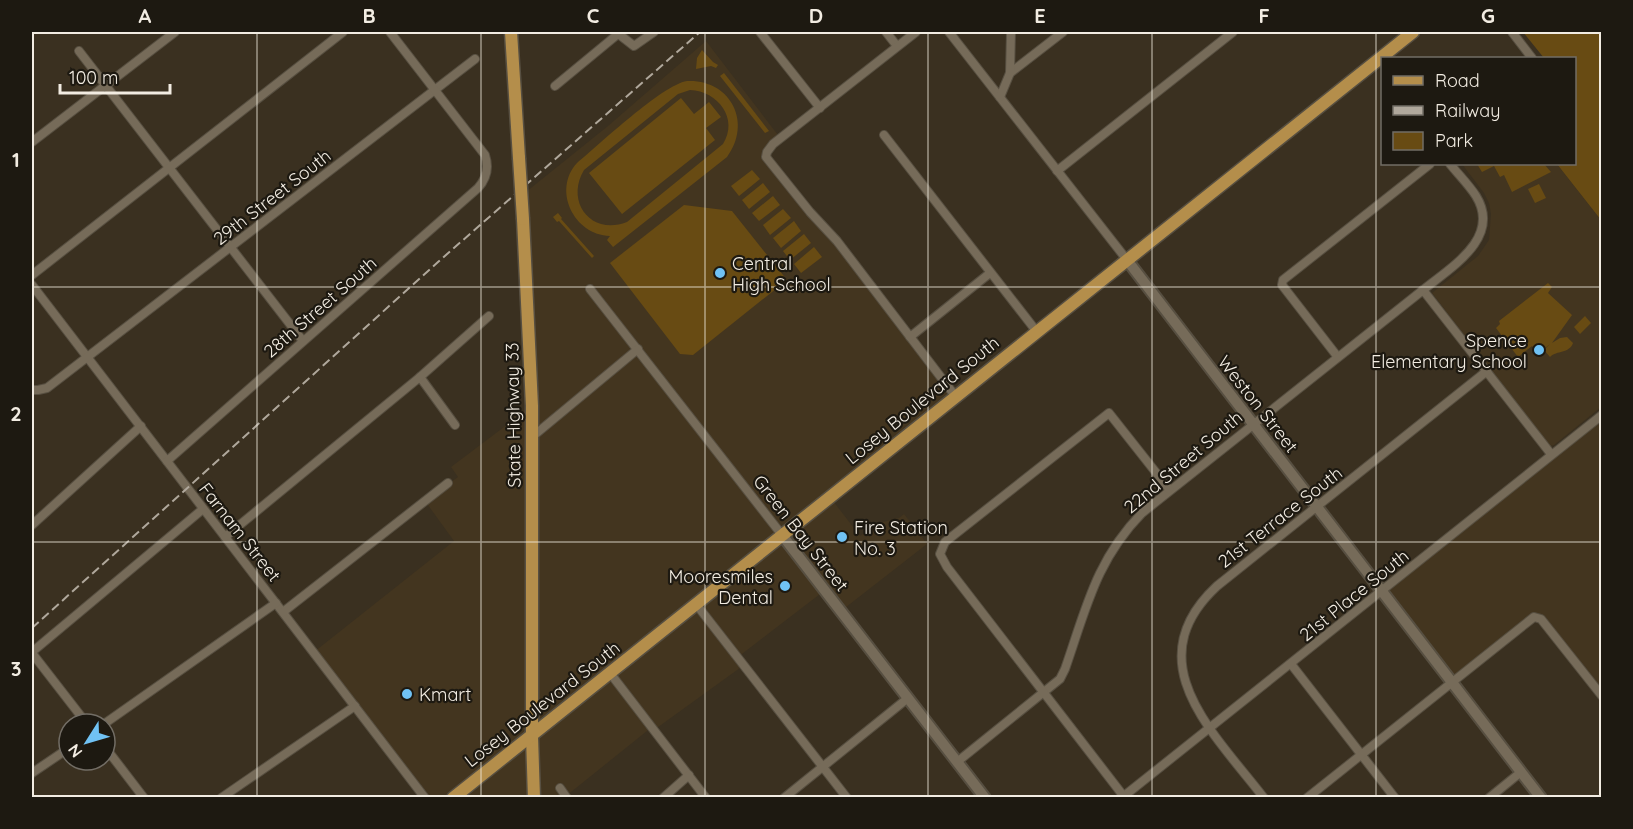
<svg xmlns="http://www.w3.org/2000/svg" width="1633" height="829" viewBox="0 0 1633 829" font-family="Quicksand,sans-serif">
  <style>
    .built { fill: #43351f }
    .green { fill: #684b13; fill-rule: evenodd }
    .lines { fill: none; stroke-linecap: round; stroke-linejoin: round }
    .street-casing { stroke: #574f41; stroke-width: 10 }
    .secondary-casing { stroke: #574f41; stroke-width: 14 }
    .primary-casing { stroke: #574f41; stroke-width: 15 }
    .street { stroke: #766b59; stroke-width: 8 }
    .secondary { stroke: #766b59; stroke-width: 10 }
    .primary { stroke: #b48e4b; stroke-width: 12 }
    .rail { stroke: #b0a89c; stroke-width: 2; stroke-dasharray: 9 4.5; stroke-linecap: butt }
    .primary-bridge-casing { stroke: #574f41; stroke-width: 15; stroke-linecap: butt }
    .primary-bridge { stroke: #b48e4b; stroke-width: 12 }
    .grid { fill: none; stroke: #f2ece2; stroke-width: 1.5; stroke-opacity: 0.55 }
    .poi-dot { fill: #70c2f4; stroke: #1d1911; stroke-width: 2 }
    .labels { text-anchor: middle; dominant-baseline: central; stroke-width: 4.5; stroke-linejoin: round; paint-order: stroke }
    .street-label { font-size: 18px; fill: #f2ece2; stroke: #1d1911 }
    .poi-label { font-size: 18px; fill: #f2ece2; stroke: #1d1911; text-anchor: start }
    .neatline { fill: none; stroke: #f2ece2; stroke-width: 2 }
    .grid-label { font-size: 20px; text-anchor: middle; font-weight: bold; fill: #f2ece2 }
  </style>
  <rect width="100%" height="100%" fill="#3a3020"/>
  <g class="built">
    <path d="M706,41L781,139L767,152L774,165L956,397L830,497L860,536L879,523L899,518L904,514L927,544L841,611L824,591L738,657L744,665L654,730L650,726L647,731L566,796L567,797H425L314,652L454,541L425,501L458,477L451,467L532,406L521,196L608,126Z"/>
    <path d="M1462,164H1557L1601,220V407L1554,445L1550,446L1432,293L1478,256L1489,240L1491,214L1489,203L1484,193Z"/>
    <path d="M1601,415V697L1541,619L1535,617L1452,682L1382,591Z"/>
  </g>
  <g class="green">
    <path d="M1523,32H1601V220L1557,164H1574V58H1544Z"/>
    <path d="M702,50L713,62L718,65L716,68L711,66L696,69L697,58Z"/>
    <path d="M724,73L769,131L765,133L720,76Z"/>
    <path d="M687,81C730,79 753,122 727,157L613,247L607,240L610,236C574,235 552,190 577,163C600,144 662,85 687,81ZM690,90C718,91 739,119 723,144L627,222C591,236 565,202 584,170L678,94Z"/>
    <path d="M681,98L694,114L709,102L721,117L706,128L715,140L622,214L589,173Z"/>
    <path d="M1477,164H1544L1551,172L1512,192L1504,175L1500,177L1494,166L1482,172Z"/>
    <path d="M752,170L760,179L739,196L731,186Z"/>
    <path d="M763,183L770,192L749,209L742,200Z"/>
    <path d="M1539,184L1546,198L1535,203L1528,189Z"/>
    <path d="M773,196L780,205L759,221L752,213Z"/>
    <path d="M684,205L732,211L787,280L693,355L680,354L610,263Z"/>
    <path d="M783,209L791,218L770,235L763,225Z"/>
    <path d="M558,213L562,218L561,219L594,256L592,258L559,221L557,222L553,217Z"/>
    <path d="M794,221L801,231L781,248L773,238Z"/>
    <path d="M804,234L811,243L790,260L783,251Z"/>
    <path d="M814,247L822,257L801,273L794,264Z"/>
    <path d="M1548,283L1552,287L1548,293L1572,315L1552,343L1560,338L1567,337L1573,343C1569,354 1557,350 1550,357L1544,350L1550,344L1538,354L1532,346L1518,357L1496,328L1500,324L1499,321Z"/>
    <path d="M1585,316L1591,323L1580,334L1574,327Z"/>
  </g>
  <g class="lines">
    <g class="street-casing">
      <g id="street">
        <path d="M616,32L634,46L654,32"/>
        <path d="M760,32L820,108"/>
        <path d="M886,32L897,46"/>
        <path d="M916,32L773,144L767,152L766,157L810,212L837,241L956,397"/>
        <path d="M949,32L1127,260"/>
        <path d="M1512,32L1532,58"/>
        <path d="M79,51L303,341"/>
        <path d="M1010,73L1063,32"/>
        <path d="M555,86L618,34"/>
        <path d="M1000,97L1010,73L1011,32"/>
        <path d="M884,135L1037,332"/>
        <path d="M32,142L175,32"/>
        <path d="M1057,171L1233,32"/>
        <path d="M32,275L343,32"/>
        <path d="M32,285L425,798"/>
        <path d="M590,289L782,535"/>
        <path d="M1423,290L1551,454"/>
        <path d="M910,337L990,273"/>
        <path d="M1337,356L1282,285L1283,280L1430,164"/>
        <path d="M420,377L455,425"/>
        <path d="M32,390H38L47,388L475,59"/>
        <path d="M532,437L638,349"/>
        <path d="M167,461L478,188C487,178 489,167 485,155L390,32"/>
        <path d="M32,525L141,426"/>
        <path d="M225,537L420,377L489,316"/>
        <path d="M696,604L847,798"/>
        <path d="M283,612L448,483"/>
        <path d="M32,652L203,509"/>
        <path d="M32,653L87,724"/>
        <path d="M1291,664L1395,798"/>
        <path d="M610,673L706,798"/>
        <path d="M104,724L276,603"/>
        <path d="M105,747L144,798"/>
        <path d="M957,762L1060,679L1065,669C1086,609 1096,560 1142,513L1423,290C1450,268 1502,238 1476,196C1469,185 1458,174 1450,164"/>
        <path d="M32,773L69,748"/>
        <path d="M560,788L567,798"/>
        <path d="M1124,796L1602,415"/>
        <path d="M221,798L355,706"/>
        <path d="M663,798L689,775"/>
        <path d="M784,798L908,698"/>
        <path d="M1125,798L947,567L940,554L945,542L1109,413L1169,489"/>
        <path d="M1264,798C1214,733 1135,662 1217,586L1487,371"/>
        <path d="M1307,798L1534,617L1541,619L1602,696"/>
        <path d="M1489,798L1521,772"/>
      </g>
    </g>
    <g class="secondary-casing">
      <g id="secondary">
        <path d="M1127,260L1541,798"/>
        <path d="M782,535L985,798"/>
      </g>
    </g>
    <g class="primary-casing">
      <g id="primary">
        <path d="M511,32L519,158"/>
        <path d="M523,219L532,406V737L534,798"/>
        <path d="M453,798L1413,32"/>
      </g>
    </g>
    <use href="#street" class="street"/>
    <use href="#secondary" class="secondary"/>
    <use href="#primary" class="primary"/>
    <path class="rail" d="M32,628L438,262L700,32"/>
    <g class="primary-bridge-casing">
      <path id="primary-bridge" d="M519,158L523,219"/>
    </g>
    <use href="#primary-bridge" class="primary-bridge"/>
  </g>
  <path class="grid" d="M257,32V798M481,32V798M705,32V798M928,32V798M1152,32V798M1376,32V798M32,287H1602M32,542H1602"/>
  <g class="poi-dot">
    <circle cx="720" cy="273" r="6"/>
    <circle cx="1539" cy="350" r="6"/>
    <circle cx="842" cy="537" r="6"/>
    <circle cx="785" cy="586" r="6"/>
    <circle cx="407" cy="694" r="6"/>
  </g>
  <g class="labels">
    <g class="street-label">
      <text transform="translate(272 197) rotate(-38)">29th Street South</text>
      <text transform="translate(320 307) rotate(-41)">28th Street South</text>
      <text transform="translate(922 400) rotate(-39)">Losey Boulevard South</text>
      <text transform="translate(1258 404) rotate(52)">Weston Street</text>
      <text transform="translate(513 415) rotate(-91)">State Highway 33</text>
      <text transform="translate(1183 462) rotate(-40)">22nd Street South</text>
      <text transform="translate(1280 517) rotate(-38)">21st Terrace South</text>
      <text transform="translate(240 532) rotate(52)">Farnam Street</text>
      <text transform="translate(801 533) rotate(52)">Green Bay Street</text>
      <text transform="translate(1354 595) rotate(-39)">21st Place South</text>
      <text transform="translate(542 704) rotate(-38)">Losey Boulevard South</text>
    </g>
    <g class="poi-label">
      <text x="732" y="263">Central<tspan x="732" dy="21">High School</tspan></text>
      <text x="1527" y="340" text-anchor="end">Spence<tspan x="1527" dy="21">Elementary School</tspan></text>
      <text x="854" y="527">Fire Station<tspan x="854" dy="21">No. 3</tspan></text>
      <text x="773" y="576" text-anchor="end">Mooresmiles<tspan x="773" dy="21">Dental</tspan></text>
      <text x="419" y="694">Kmart</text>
    </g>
  </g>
  <rect width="1633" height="829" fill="none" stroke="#1d1911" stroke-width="66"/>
  <rect x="1381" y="57" width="195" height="108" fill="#1d1911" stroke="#726d65" stroke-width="1.5"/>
  <rect x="1393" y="76" width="30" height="9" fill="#b48e4b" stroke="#726d65" stroke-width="1.5"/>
  <text x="1435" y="87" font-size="18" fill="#f2ece2">Road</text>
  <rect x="1393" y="106" width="30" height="9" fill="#b0a89c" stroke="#726d65" stroke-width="1.5"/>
  <text x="1435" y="117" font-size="18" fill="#f2ece2">Railway</text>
  <rect x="1393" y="132" width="30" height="18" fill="#684b13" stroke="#726d65" stroke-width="1.5"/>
  <text x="1435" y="147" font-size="18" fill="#f2ece2">Park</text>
  <g transform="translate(87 742) rotate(233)"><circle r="28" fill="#1d1911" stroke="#726d65" stroke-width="1.5"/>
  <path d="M0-4.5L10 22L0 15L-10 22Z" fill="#70c2f4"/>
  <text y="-9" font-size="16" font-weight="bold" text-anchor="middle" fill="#f2ece2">N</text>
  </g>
  <path d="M60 84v9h110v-9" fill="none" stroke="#f2ece2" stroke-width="3"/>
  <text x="69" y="84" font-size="18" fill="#f2ece2" stroke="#1d1911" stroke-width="4.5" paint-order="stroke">100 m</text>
  <rect x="33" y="33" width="1567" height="763" class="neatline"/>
  <g class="grid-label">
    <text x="145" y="23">A</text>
    <text x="369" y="23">B</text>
    <text x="593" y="23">C</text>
    <text x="816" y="23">D</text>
    <text x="1040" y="23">E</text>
    <text x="1264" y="23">F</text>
    <text x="1488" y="23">G</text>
    <text x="16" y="167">1</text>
    <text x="16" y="421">2</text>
    <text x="16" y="676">3</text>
  </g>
</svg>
